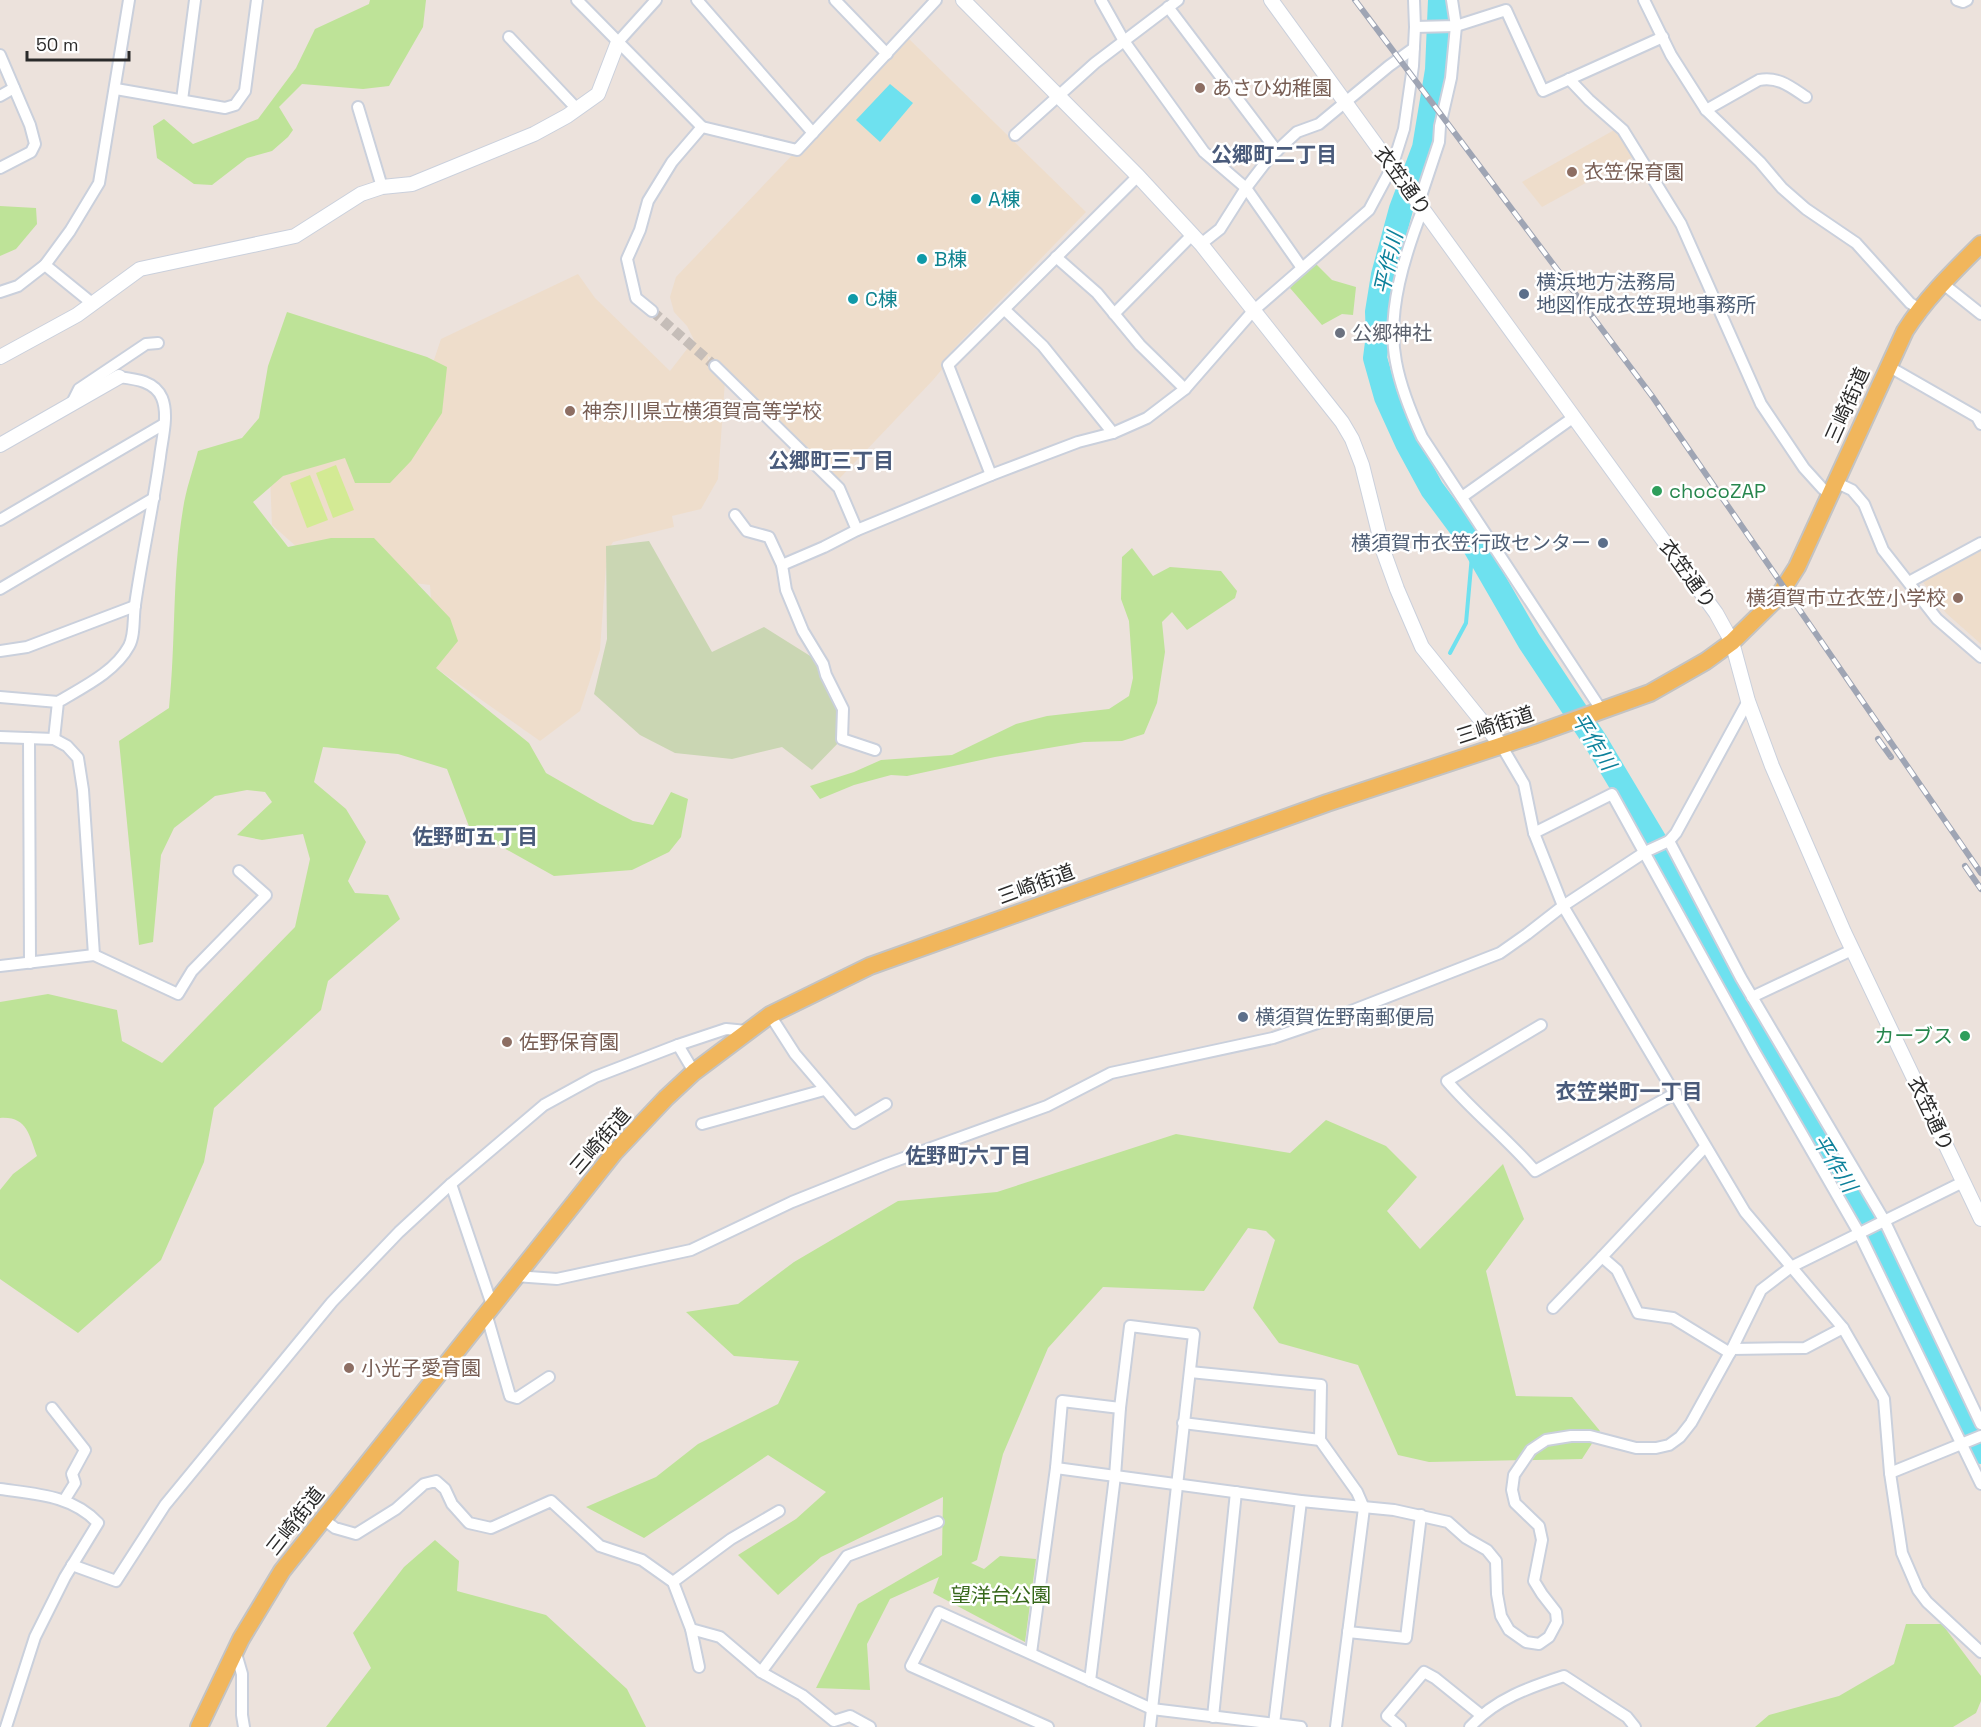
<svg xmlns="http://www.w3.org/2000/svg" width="1981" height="1727" viewBox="0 0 1981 1727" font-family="'Space Grotesk','Noto Sans JP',sans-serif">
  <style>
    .education { fill: #eeddcb }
    .green { fill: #bee398 }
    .cemetery { fill: #cad6b3 }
    .pitch { fill: #d3ea94 }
    .water { fill: #6ee1ef }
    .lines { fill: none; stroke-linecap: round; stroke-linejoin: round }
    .stream { stroke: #6ee1ef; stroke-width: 4 }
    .river { stroke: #6ee1ef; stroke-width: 24 }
    .minor-tunnel { stroke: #c5bdb8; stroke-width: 10; stroke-dasharray: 10 5; stroke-linecap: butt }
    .minor-casing { stroke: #cad0dc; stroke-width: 14 }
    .tertiary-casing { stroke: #cad0dc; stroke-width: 16 }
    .primary-casing { stroke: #c3c3c3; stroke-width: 20 }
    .minor { stroke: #fff; stroke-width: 10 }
    .tertiary { stroke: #fff; stroke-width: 14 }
    .primary { stroke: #f1b65c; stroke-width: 16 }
    .rail-casing { stroke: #9fa5b4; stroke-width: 6 }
    .rail { stroke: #fff; stroke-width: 4; stroke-dasharray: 11; stroke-linecap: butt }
    .education-dot { fill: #8d6e63; stroke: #fff; stroke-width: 2 }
    .culture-dot { fill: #0f9aa8; stroke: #fff; stroke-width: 2 }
    .service-dot { fill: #5c6f8a; stroke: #fff; stroke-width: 2 }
    .worship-dot { fill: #6b7280; stroke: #fff; stroke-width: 2 }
    .leisure-dot { fill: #2e9e5b; stroke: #fff; stroke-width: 2 }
    .labels { text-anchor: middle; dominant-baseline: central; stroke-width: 5; stroke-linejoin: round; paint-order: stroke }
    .education-label { font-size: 20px; fill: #785e54; stroke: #fff; text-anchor: start }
    .street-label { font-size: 20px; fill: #2a2a2a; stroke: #fff }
    .culture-label { font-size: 20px; fill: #0d838f; stroke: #fff; text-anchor: start }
    .service-label { font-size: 20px; fill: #4e5e75; stroke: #fff; text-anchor: start }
    .worship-label { font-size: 20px; fill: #5b616d; stroke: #fff; text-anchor: start }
    .leisure-label { font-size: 20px; fill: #27864d; stroke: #fff; text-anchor: start }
    .park-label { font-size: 20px; fill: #36671a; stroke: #fff }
    .neighbourhood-label { font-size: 21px; font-weight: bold; fill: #4a5b7b; stroke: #fff }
    .water-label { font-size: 21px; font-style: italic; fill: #0d819b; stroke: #fff }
  </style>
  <rect width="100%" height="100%" fill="#ece2dc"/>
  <g class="education">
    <path d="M905,37L908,38L1086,212L961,341L942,362L943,368L933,380L838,480L708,356L709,367L725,381L718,479L701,509L672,516L674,527L613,542L607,552L600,650L580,711L540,741L436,668L430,585L325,572L272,525L270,475L407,441L441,339L578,274L595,298L670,371L694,340L687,326L674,312L670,297L676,277Z"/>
    <path d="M1616,129L1633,157L1542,207L1522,182Z"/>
    <path d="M1981,546V644L1946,613L1923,582L1925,576L1958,559L1978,553V548Z"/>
  </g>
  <g class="green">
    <path d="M370,0H426L423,27L389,86L363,89L302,84L279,107L293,130L288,137L272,151L247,158L212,185L194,184L157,158L153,126L164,119L193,144L258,119L296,68L315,29L369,4Z"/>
    <path d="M0,206L36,208L37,224L16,249L0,256Z"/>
    <path d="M1315,263L1332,280L1356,287L1353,315L1342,314L1322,325L1290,288Z"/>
    <path d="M287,312L427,357L447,367L442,413L411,461L390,483H355L345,458L283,476L253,502L288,547L331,538H374L450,618L458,641L436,668L529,743L546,773L600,804L633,821L653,825L671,792L688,799L681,837L669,852L632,870L554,876L470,829L447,769L398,754L323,747L314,782L346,809L366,842L348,881L355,893L388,895L400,919L328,981L321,1010L214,1108L204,1162L161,1260L78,1333L0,1279V1190L13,1174L37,1156C29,1135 27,1116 0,1118V1002L48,994L117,1010L122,1041L162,1063L295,927L310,859L303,834L262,840L237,835L272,802L265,792L247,790L215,796L174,828L161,855L153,942L139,945L119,741L169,708C176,642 172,575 183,509C186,489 193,470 198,451L242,438L259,418L268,366Z"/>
    <path d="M1132,548L1153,576L1170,567L1221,571L1237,591L1235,598L1187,630L1172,612L1162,622L1165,652L1157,703L1144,734L1122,741L1084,742L995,757L907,776L891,775L854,785L820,799L810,786L854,772L881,760L952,755L1016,724L1047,716L1109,709L1129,696L1133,678L1129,621L1121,599L1122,557Z"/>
    <path d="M1326,1120L1386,1146L1417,1177L1387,1211L1420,1249L1503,1164L1524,1219L1486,1271L1516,1396L1572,1397L1600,1431L1582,1459L1429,1462L1398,1455L1358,1365L1279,1343L1253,1308L1275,1240L1266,1231L1248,1228L1204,1291L1103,1287L1048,1348L1003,1454L977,1560L971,1563L984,1569L1000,1556L1036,1559L1025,1642L933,1593L939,1577L890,1599L867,1644L870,1690L816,1688L858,1604L942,1555L943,1497L821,1557L778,1595L738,1555L796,1519L826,1492L768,1455L644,1538L586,1507L656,1477L698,1444L778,1404L799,1361L734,1356L686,1312L738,1304L794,1262L898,1201L997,1192L1176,1134L1290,1153Z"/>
    <path d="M435,1540L459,1561L457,1591L546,1615L627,1689L646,1727H326L371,1668L353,1633L404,1567Z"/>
    <path d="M1906,1624H1942L1981,1676V1701L1976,1713L1953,1727H1755L1769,1715L1839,1696L1894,1664Z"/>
  </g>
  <path class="cemetery" d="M649,541L712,652L764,627L823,664L843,709L842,739L812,770L782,747L732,759L675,753L640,735L594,694L607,639L606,546Z"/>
  <g class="pitch">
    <path d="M336,465L354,510L333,518L316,473Z"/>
    <path d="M310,475L328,520L307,528L290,483Z"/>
  </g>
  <path class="water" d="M890,84L913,103L880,142L856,120Z"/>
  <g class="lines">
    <path class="stream" d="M1450,653L1466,623L1473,544"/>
    <path class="river" d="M1440,0L1437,70L1424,148L1401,209L1383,275L1377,312L1378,335L1375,358L1386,397L1407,443L1432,489L1473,544L1529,641L1596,742L1698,913L1784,1082L1884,1243L1981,1452"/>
    <path class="minor-tunnel" d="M652,311L715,366"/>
    <g class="minor-casing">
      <g id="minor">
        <path d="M577,0L702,127"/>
        <path d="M697,0L813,133"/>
        <path d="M835,0L887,54"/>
        <path d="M1101,0L1124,41L1204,152L1246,188L1302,268"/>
        <path d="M1644,0L1671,55L1706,110L1760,162L1782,188L1806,209L1856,243L1910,303L1920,309"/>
        <path d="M1957,0L1963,2L1967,0"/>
        <path d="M1168,7L1277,151"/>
        <path d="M1415,27L1456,26L1506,10L1543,91L1663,37"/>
        <path d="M509,37L577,109"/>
        <path d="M618,42L656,0"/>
        <path d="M0,55L30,125L35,144L31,152L0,168"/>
        <path d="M1569,79L1589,100L1623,130L1681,224L1761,404L1804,468L1823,489L1831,492"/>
        <path d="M116,89L225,108L235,105L245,91L257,0"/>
        <path d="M0,96L14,88"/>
        <path d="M182,100L195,0"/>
        <path d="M358,107L382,187"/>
        <path d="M1706,110L1759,80C1778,76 1791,87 1806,97"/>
        <path d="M1015,135L1095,63L1178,0"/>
        <path d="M1419,202L1439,142L1440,126L1451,78L1456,26L1452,0"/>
        <path d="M1423,208C1405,254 1386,312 1396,362C1401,389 1411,413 1422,437L1602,711"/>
        <path d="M1201,244L1220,229L1246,188L1269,158L1297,132L1319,124L1389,66L1414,48"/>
        <path d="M1056,257L1097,293L1140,345L1185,389"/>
        <path d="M45,265L93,304"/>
        <path d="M1942,283L1981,314"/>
        <path d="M0,292L18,286L45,265L70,231L99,183L129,0"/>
        <path d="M1005,310L1043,346L1113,433"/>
        <path d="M652,311L636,298L627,259L640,230L648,201L672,162L702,127L797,150L936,0"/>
        <path d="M1114,314L1192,235"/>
        <path d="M715,366L839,488L857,530"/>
        <path d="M1888,366L1977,417L1981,424"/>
        <path d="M71,405L79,389L146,344L158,343"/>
        <path d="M991,475L948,365L1138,176"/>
        <path d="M1835,482L1852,490L1864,504L1883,550L1937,619L1981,657"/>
        <path d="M1462,497L1574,417"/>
        <path d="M735,515L747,531L769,537L782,565"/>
        <path d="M0,520L164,424"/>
        <path d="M1909,582L1981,543"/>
        <path d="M0,589L154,498"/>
        <path d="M0,651L27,647L135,606"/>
        <path d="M0,697L58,702"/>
        <path d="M0,737L54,739L67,746L78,758L83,790L94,955"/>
        <path d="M29,738L30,963"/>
        <path d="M54,739L58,702C83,687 115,672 129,646C135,635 133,618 135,605C142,556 153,507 160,457C162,439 169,415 162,398C155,381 135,379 119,377"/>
        <path d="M1501,745L1524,784L1534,833L1563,906L1745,1212L1843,1328L1884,1399L1890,1473L1902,1553L1918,1590L1927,1602L1981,1652"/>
        <path d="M875,750L842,739L843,709L826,675L823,664L803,631L786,590L782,565L824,547L857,530L991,475L1078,442L1113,433L1147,418L1185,389L1253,311L1369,210L1392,167L1404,129L1413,66L1415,27L1414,0"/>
        <path d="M1534,833L1612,794L1754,1051L1859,1233L1981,1484"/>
        <path d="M1669,841L1741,978L1884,1220L1981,1424"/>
        <path d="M0,966L94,955L178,994L192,971L266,895L239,871"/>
        <path d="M1752,997L1852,950"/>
        <path d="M770,1015L795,1054L854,1123L886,1104"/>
        <path d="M1541,1025L1447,1081C1474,1113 1508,1139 1535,1171L1676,1093"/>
        <path d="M678,1045L726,1029L747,1031"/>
        <path d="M702,1124L824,1090"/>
        <path d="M1705,1147L1602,1257L1617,1270L1638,1313L1673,1318L1730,1353"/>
        <path d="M451,1184L492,1305"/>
        <path d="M515,1276L557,1279L691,1250L792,1202L887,1164L1047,1106L1111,1073L1273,1038L1341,1015L1500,953L1527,934L1563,906L1645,852L1669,841L1676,833L1748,701"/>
        <path d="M1553,1308L1602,1257"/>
        <path d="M486,1313L510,1396L517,1398L549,1377"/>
        <path d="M1732,1349L1805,1348L1843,1328"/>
        <path d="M1190,1372L1321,1385L1320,1440L1357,1492L1364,1508L1336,1727"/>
        <path d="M52,1408L85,1450L72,1474L75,1483L65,1499"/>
        <path d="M1183,1423L1320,1440"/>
        <path d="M1056,1468L1301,1501L1394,1510L1448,1522L1466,1538L1487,1550L1496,1561L1497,1594L1501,1616L1509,1630L1526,1642L1539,1644L1549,1637L1557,1622L1556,1612L1542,1594L1534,1581L1542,1540L1539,1526L1515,1503L1512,1490L1514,1475L1531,1450L1546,1440L1571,1436H1590L1636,1448H1656L1669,1445L1680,1437L1691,1423L1732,1349L1761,1290L1791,1267L1963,1182"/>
        <path d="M1890,1473L1981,1436"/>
        <path d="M0,1489C35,1494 72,1495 98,1523L65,1577L35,1637L6,1727"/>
        <path d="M323,1519L335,1528L356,1534L396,1509L424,1484L436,1481L445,1489L452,1504L469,1523L491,1528L551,1501L600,1546L642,1560L673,1582L691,1629L720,1637L761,1672L802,1695L834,1721L850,1716L870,1727"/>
        <path d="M72,1565L116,1581L165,1505L332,1302L399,1232L451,1184L544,1105L595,1077L678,1045L694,1072"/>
        <path d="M673,1582L731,1539L779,1511"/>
        <path d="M691,1629L699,1667"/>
        <path d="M1348,1632L1406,1638L1421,1515"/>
        <path d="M235,1650L242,1674V1715L244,1727"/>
        <path d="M1031,1653L1056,1468L1062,1401L1120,1408"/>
        <path d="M761,1672L847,1556L938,1522"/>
        <path d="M1090,1681L1115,1476L1120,1408L1130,1326L1194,1334L1150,1727"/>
        <path d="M1213,1717L1236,1492"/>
        <path d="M1274,1724L1301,1501"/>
        <path d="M1048,1727L911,1666L939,1612L1152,1709L1301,1727"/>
        <path d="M1400,1727L1387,1716L1424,1672L1435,1678L1481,1715"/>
        <path d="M1470,1727C1495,1699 1530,1687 1564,1676L1627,1717L1635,1727"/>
      </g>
    </g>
    <g class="tertiary-casing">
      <g id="tertiary">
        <path d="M963,0L1138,176L1201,244L1342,422L1352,439L1362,465L1384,553L1397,589L1422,647L1501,745"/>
        <path d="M1271,0L1716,613L1732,642L1748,701L1772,766L1844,932L1981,1219"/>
        <path d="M0,357L77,315L140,269L295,236L361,194L382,187L412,184L534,134L567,116L598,94L618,42"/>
        <path d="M0,445L119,377"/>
      </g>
    </g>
    <g class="primary-casing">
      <path id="primary" d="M199,1727L241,1639L282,1571L614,1153L666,1098L694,1072L770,1015L870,966L1327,803L1533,735L1650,693L1706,661L1732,642L1778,597L1797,567L1905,331C1926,298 1953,272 1981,244"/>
    </g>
    <use href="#minor" class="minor"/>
    <use href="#tertiary" class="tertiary"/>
    <use href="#primary" class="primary"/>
    <g class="rail-casing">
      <g id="rail">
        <path d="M1355,0L1652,396L1981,873"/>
        <path d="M1878,739L1891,757"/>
        <path d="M1965,866L1981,889"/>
      </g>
    </g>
    <use href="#rail" class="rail"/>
  </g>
  <g class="education-dot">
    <circle cx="1200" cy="88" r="6"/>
    <circle cx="1572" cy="172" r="6"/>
    <circle cx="570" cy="411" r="6"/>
    <circle cx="1958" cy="598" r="6"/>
    <circle cx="507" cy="1042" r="6"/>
    <circle cx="349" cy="1368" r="6"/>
  </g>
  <g class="culture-dot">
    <circle cx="976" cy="199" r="6"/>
    <circle cx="922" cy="259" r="6"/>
    <circle cx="853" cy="299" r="6"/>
  </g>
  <g class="service-dot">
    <circle cx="1524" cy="294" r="6"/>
    <circle cx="1603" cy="543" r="6"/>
    <circle cx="1243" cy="1017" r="6"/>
  </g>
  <circle class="worship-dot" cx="1340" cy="333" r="6"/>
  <g class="leisure-dot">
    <circle cx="1657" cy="491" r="6"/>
    <circle cx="1965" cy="1036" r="6"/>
  </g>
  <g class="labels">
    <g class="education-label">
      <text x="1212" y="88">あさひ幼稚園</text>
      <text x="1584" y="172">衣笠保育園</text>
      <text x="582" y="411">神奈川県立横須賀高等学校</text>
      <text x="1946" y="598" text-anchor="end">横須賀市立衣笠小学校</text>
      <text x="519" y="1042">佐野保育園</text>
      <text x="361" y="1368">小光子愛育園</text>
    </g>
    <g class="street-label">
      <text transform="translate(1403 181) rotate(54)">衣笠通り</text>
      <text transform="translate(1847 405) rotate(-66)">三崎街道</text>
      <text transform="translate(1688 574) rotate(54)">衣笠通り</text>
      <text transform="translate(1495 725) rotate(-18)">三崎街道</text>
      <text transform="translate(1036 884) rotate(-20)">三崎街道</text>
      <text transform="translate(1931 1114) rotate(65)">衣笠通り</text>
      <text transform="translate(600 1141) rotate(-49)">三崎街道</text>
      <text transform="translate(295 1521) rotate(-52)">三崎街道</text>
    </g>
    <g class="culture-label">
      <text x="988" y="199">A棟</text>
      <text x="934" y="259">B棟</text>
      <text x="865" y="299">C棟</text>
    </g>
    <g class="service-label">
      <text x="1536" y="282">横浜地方法務局<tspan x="1536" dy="23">地図作成衣笠現地事務所</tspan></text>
      <text x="1591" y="543" text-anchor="end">横須賀市衣笠行政センター</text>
      <text x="1255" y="1017">横須賀佐野南郵便局</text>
    </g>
    <g class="worship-label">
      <text x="1352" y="333">公郷神社</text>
    </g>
    <g class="leisure-label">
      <text x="1669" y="491">chocoZAP</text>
      <text x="1953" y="1036" text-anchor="end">カーブス</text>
    </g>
    <g class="park-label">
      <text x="1001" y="1595">望洋台公園</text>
    </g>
    <g class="neighbourhood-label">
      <text x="1274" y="154">公郷町二丁目</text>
      <text x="831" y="460">公郷町三丁目</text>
      <text x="475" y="836">佐野町五丁目</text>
      <text x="1629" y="1091">衣笠栄町一丁目</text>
      <text x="968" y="1155">佐野町六丁目</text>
    </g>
    <g class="water-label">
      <text transform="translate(1388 263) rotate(-77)">平作川</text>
      <text transform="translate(1594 741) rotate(58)">平作川</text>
      <text transform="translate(1835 1163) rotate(58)">平作川</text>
    </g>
  </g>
  <path d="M27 51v9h102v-9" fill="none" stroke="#2a2a2a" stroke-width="3"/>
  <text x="36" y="51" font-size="18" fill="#2a2a2a" stroke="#ffffff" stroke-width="4.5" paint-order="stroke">50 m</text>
</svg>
